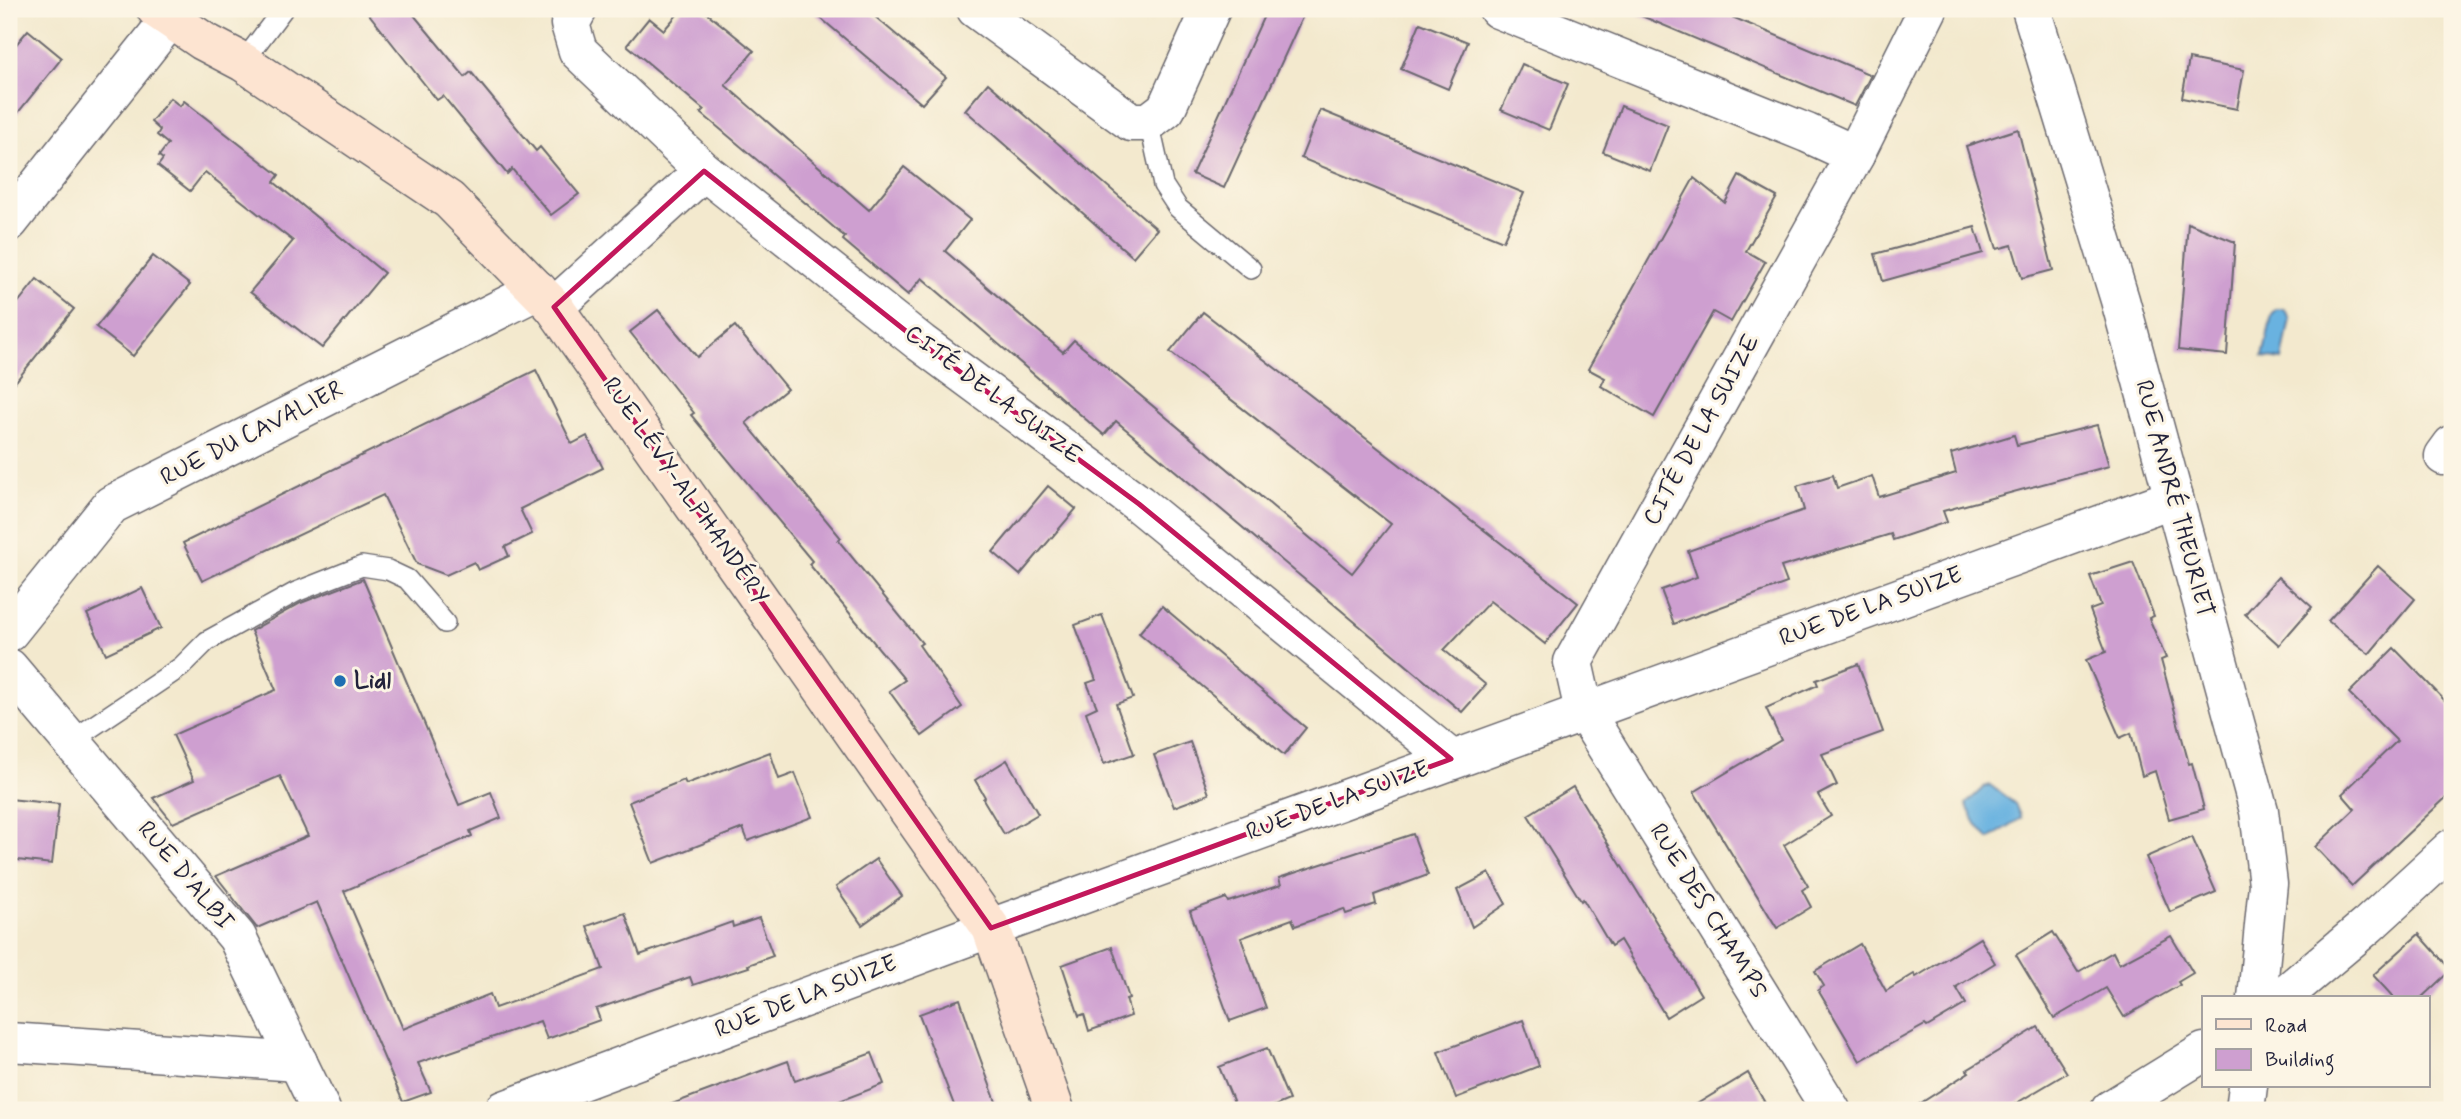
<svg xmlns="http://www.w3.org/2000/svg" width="2461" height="1119" viewBox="0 0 2461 1119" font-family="Mynerve,sans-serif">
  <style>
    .water { fill: #69b2e0; stroke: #466a8e; stroke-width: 2 }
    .building { fill: #ce9fd0 }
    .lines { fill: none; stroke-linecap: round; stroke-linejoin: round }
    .lane-casing { stroke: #6b686e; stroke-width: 22 }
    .street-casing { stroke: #6b686e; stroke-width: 41 }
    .secondary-casing { stroke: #6b686e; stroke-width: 41 }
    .lane { stroke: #fff; stroke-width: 19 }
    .street { stroke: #fff; stroke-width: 38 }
    .secondary { stroke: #fde4d1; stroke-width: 38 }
    .marked { fill: none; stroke: #c2185b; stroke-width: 5; stroke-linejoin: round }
    .poi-dot { fill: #1f6fb2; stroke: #fcf5e5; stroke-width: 2.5 }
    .labels { text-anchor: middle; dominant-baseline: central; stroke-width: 6; stroke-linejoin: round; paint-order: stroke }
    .street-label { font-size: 24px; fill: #22223b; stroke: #fcf5e5 }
    .poi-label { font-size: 24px; font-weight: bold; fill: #22223b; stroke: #fcf5e5; text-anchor: start }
  </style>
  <rect width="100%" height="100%" fill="#fcf5e5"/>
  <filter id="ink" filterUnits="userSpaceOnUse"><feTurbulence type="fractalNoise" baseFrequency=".0143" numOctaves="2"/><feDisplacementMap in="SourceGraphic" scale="14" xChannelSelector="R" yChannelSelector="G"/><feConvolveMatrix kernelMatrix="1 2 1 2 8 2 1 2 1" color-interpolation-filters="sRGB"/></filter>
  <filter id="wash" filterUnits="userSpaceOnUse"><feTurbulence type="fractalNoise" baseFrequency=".00686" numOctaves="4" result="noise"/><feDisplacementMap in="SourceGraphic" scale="28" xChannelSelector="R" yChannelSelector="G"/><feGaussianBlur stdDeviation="1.57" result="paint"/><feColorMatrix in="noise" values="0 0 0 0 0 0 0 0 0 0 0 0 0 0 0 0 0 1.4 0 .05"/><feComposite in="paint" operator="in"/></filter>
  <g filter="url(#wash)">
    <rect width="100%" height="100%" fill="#f3e9ce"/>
    <g class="water">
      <path d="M2277,309H2284L2290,318L2282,360L2263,357L2272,314Z"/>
      <path d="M1990,785L2015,804L2021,818L1989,839L1975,822L1966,804L1984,787Z"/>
    </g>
    <g id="blocks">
      <g class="building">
        <path d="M365,9H409L465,77L471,72L536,151L540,147L579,194L551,215L512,169L507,174L443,96L437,100Z"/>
        <path d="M682,9H702L754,51L725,85L869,210L904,167L970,220L945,251L1063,352L1074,340L1352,573L1391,524L1170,352L1203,312L1578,603L1545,644L1490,601L1444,650L1486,685L1462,712L1116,421L1104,435L922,278L908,295L843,240L845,237L768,171L769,170L701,113L704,110L627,45L649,18L664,30Z"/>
        <path d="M810,9H866L946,77L922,104Z"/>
        <path d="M1267,9H1306L1224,188L1192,174Z"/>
        <path d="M1625,9H1713L1871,75L1855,106Z"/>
        <path d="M1420,23L1468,42L1448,89L1401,69Z"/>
        <path d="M28,30L62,58L9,124V53Z"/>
        <path d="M2189,59L2244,70L2237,109L2182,98Z"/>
        <path d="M1522,64L1568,84L1549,130L1501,110Z"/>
        <path d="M988,83L1157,229L1133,257L965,110Z"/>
        <path d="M170,98L180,106L184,101L279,175L274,182L384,273L322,348L250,292L293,241L205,172L190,191L158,166L163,159L159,156L168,144L157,135L160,130L151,122Z"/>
        <path d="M1621,106L1668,125L1650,171L1603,152Z"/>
        <path d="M1320,110L1524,193L1503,241L1301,158Z"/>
        <path d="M2018,129L2053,270L2022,278L2012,245L1997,249L1966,146Z"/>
        <path d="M1739,176L1777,197L1746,251L1765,262L1731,322L1713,312L1654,417L1601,386L1605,378L1588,369L1694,178L1725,203Z"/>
        <path d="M2188,223L2235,242L2227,355L2178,350Z"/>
        <path d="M1975,227L1983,253L1883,281L1875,254Z"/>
        <path d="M153,256L190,285L133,356L96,327Z"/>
        <path d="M37,279L74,309L9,390V314Z"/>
        <path d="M658,310L697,357L735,326L787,389L746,423L841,538L838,540L922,643L919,645L962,707L922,736L889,691L905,680L809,564L812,561L691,415L694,413L630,332Z"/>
        <path d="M536,370L572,444L587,436L603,468L520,509L532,534L505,547L509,556L478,570L474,562L446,575L417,564L383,495L202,581L183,543Z"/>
        <path d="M2097,425L2109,466L1943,511L1947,522L1893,540L1891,534L1781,567L1787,583L1674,624L1661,590L1697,577L1688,551L1804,510L1797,486L1833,475L1837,488L1872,476L1879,497L1956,473L1951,454L2014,435L2017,445Z"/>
        <path d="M1048,486L1076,509L1020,575L993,552Z"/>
        <path d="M2133,562L2154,616L2149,618L2166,658L2161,660L2189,764L2192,763L2204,809L2169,819L2155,771L2142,776L2131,733L2120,738L2086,660L2106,652L2090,610L2101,606L2090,576Z"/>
        <path d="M2378,566L2415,599L2369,654L2328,621Z"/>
        <path d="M2278,577L2312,607L2279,645L2245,614Z"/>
        <path d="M363,579L459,805L491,792L501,818L470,831L472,836L344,891L403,1029L490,994L495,1008L603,969L587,926L625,913L640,955L732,922L733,927L759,918L773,956L748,965L749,967L693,985L690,977L596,1009L600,1020L547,1039L540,1021L418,1063L431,1092L403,1102L317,902L257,928L216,876L308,836L280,776L173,823L153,798L194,780L173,735L276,690L251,631L301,603Z"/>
        <path d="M142,588L161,628L106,654L87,614Z"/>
        <path d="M1162,606L1306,728L1284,755L1139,633Z"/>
        <path d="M1102,615L1133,698L1116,704L1134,754L1104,764L1086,712L1097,707L1087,683L1096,680L1075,625Z"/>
        <path d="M2394,648L2452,708V792L2352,886L2315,847L2355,809L2342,794L2397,741L2349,693Z"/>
        <path d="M1858,664L1883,732L1822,754L1837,785L1818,795L1831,816L1784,845L1808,886L1802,890L1811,907L1777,928L1694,792L1781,740L1766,708L1818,685L1816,680Z"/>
        <path d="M1190,742L1209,794L1174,807L1154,755Z"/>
        <path d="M770,752L779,779L795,773L812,817L748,841L743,828L653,863L629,802L684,780L686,784Z"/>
        <path d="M1007,760L1038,814L1004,834L983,799L985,797L975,780Z"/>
        <path d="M1573,787L1701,995L1666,1017L1620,940L1611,946L1583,899L1581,901L1528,815Z"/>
        <path d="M9,799L59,804L52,864L9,859Z"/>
        <path d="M1413,834L1428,875L1374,895L1376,904L1346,914L1344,909L1295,926L1292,919L1241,938L1266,1008L1230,1021L1190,911L1226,898L1228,902L1281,885L1279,878Z"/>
        <path d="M2192,837L2216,892L2170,912L2146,857Z"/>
        <path d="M876,859L902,896L862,925L836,887Z"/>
        <path d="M1489,873L1506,904L1472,927L1457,890Z"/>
        <path d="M2053,932L2078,972L2113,952L2119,964L2171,936L2193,973L2178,982L2180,985L2124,1017L2106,988L2054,1018L2016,955Z"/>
        <path d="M2419,934L2451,970L2421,998H2394L2373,975Z"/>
        <path d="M1980,938L1995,963L1956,987L1966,1004L1927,1027L1925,1025L1860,1061L1818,990L1824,986L1815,971L1860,944L1886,991L1914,974L1916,977Z"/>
        <path d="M1112,947L1129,998L1126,999L1131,1016L1089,1031L1084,1014L1079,1016L1062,965Z"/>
        <path d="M960,999L976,1047L999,1110H956L919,1014Z"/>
        <path d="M1523,1020L1539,1066L1456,1098L1438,1052Z"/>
        <path d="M2038,1027L2067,1073L2005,1110H1910L1969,1072L1967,1070Z"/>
        <path d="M1267,1048L1289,1100L1265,1110H1237L1219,1067Z"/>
        <path d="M872,1053L884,1084L816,1110H664V1107L788,1061L795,1081Z"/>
        <path d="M1748,1073L1769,1110H1687Z"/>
      </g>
    </g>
  </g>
  <g filter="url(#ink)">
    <use href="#blocks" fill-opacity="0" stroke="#6b686e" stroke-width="2"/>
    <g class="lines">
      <g class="lane-casing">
        <g id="lane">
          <path d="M243,62L283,9"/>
          <path d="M1149,122L1163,185L1178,208L1251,269"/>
          <path d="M71,741L181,667L207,641L296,592L362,566L388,570L407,579L445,623"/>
        </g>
      </g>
      <g class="street-casing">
        <g id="street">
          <path d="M578,9L570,24L578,51L704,171L921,343L1139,504L1451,759"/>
          <path d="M976,9L1131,122H1149L1166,109L1211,9"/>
          <path d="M1498,9L1807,133L1855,155"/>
          <path d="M2031,9L2120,300L2259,811L2268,884L2257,998"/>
          <path d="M9,222L170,19"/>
          <path d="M554,307L704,171"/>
          <path d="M2444,456L2452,445"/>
          <path d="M9,632L111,505L538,290"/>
          <path d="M9,668L237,937L321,1110"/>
          <path d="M2281,998L2368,925L2452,848"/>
          <path d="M9,1042L298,1062"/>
          <path d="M504,1110L1007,922L2174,498"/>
          <path d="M1831,1110L1584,711L1573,662L1855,155L1928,9"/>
          <path d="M2110,1110L2204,1052"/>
          <path d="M2245,1110L2248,1086"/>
        </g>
      </g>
      <g class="secondary-casing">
        <path id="secondary" d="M156,9L203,41L243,62L449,200L554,307L991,928L1055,1110"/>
      </g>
      <use href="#lane" class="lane"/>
      <use href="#street" class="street"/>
      <use href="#secondary" class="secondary"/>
    </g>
  </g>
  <path class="marked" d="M704,171L921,343L1139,504L1451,759L991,928L554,307Z"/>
  <circle class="poi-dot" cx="340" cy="681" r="7"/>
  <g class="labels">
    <g class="street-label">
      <text transform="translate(993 395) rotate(37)">CITÉ DE LA SUIZE</text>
      <text transform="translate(1702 430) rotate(-61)">CITÉ DE LA SUIZE</text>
      <text transform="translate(252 434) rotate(-27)">RUE DU CAVALIER</text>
      <text transform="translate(685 491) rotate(55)">RUE LÉVY-ALPHANDÉRY</text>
      <text transform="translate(2174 499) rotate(75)">RUE ANDRÉ THEURIET</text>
      <text transform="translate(1871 607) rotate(-20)">RUE DE LA SUIZE</text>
      <text transform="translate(1338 801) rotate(-20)">RUE DE LA SUIZE</text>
      <text transform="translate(185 876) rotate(50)">RUE D'ALBI</text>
      <text transform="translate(1708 911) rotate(58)">RUE DES CHAMPS</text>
      <text transform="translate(806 997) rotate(-21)">RUE DE LA SUIZE</text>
    </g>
    <g class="poi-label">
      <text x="354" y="681">Lidl</text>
    </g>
  </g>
  <rect width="2461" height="1119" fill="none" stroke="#fcf5e5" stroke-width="35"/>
  <rect x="2202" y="996" width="228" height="91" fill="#fcf5e5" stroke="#a5a1a1" stroke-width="2"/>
  <rect x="2216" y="1019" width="35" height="10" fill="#fde4d1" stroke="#a5a1a1" stroke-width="2"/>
  <text x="2265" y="1032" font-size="21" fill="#22223b">Road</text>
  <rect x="2216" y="1049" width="35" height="21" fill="#ce9fd0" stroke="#a5a1a1" stroke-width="2"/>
  <text x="2265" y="1066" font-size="21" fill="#22223b">Building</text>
</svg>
